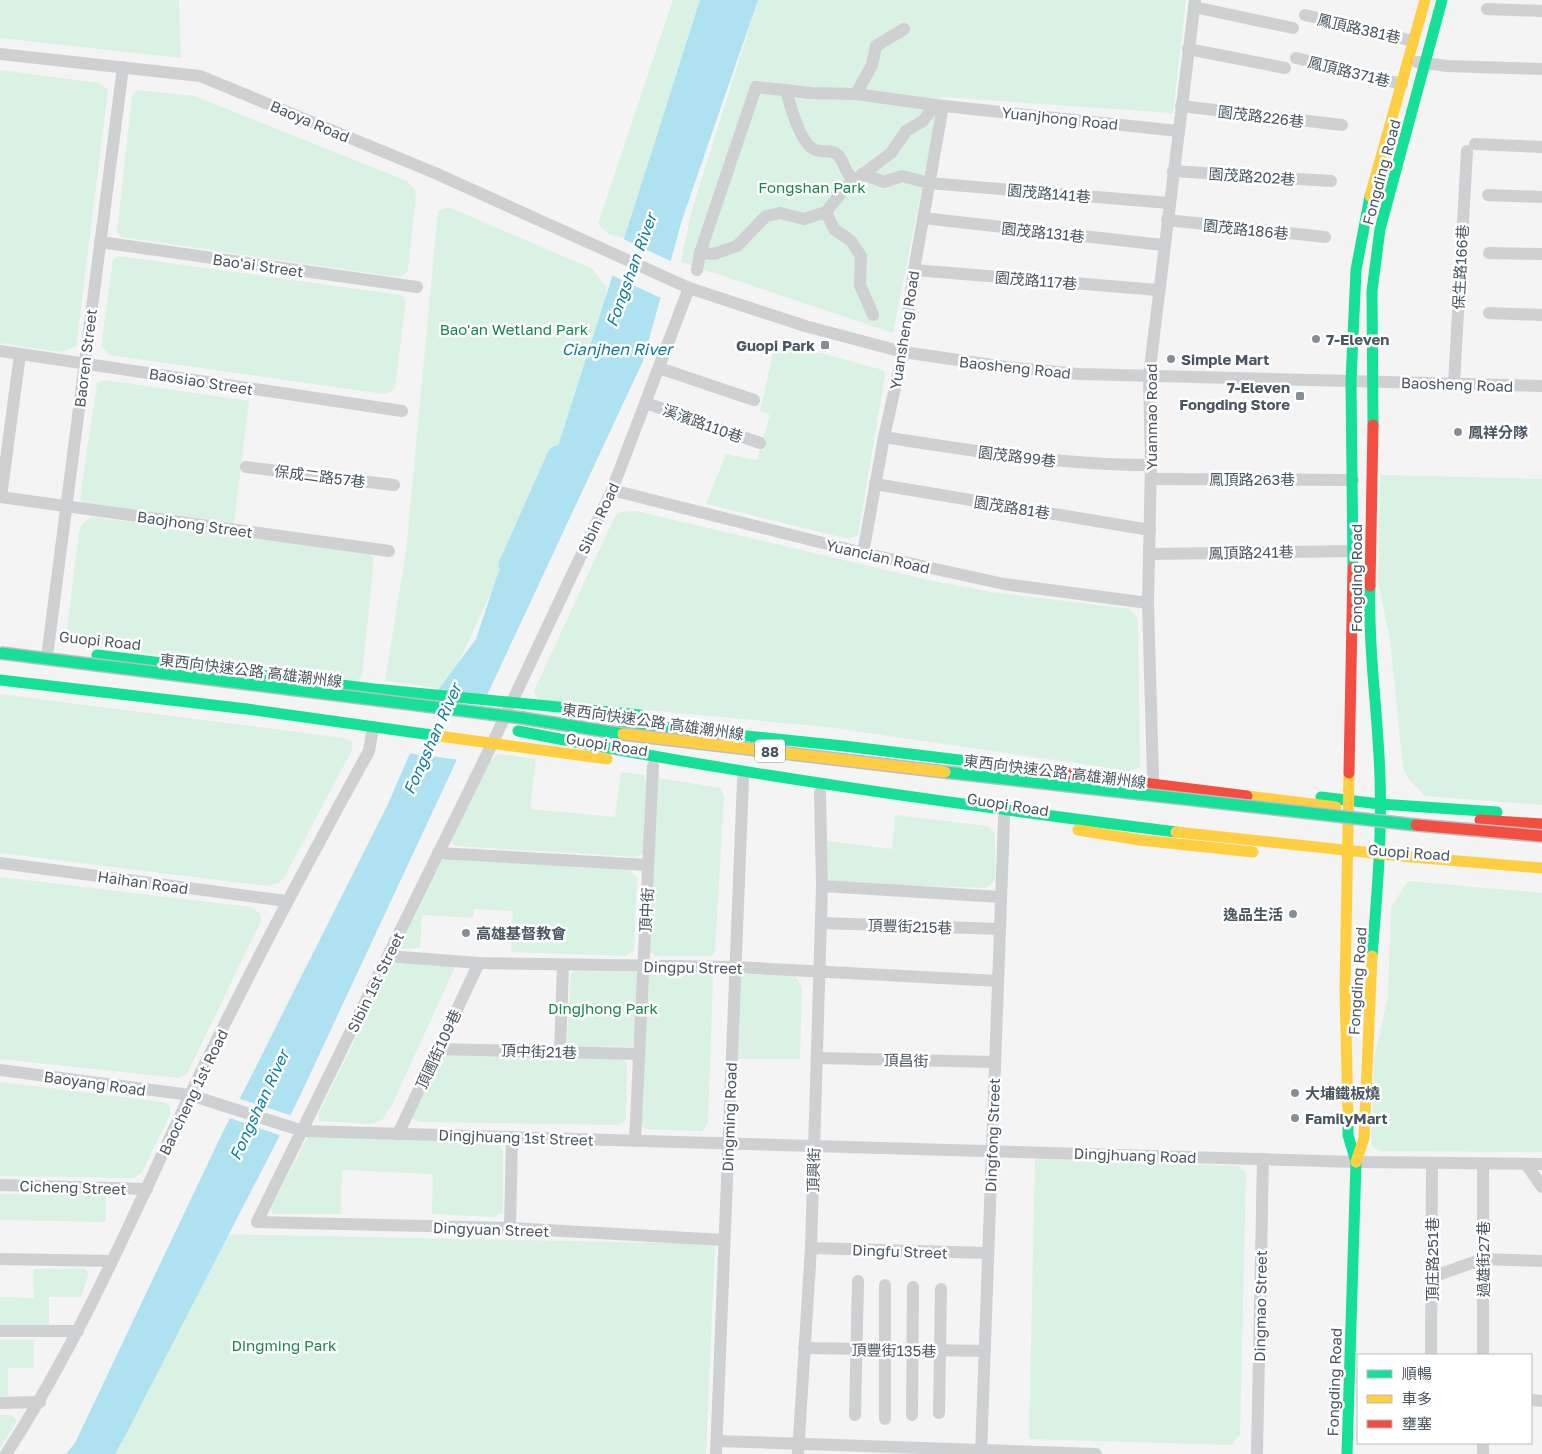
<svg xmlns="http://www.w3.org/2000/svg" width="1542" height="1454" viewBox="0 0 1542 1454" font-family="'Golos Text','Noto Sans TC',sans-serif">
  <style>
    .green { fill: #d9f2e3 }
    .water { fill: #aee2f0 }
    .pier { fill: #f4f4f4 }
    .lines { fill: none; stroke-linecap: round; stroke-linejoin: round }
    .river { stroke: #aee2f0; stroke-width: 19 }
    .street { stroke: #ced0d2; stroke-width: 12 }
    .fast { stroke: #16e098; stroke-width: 11 }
    .slow { stroke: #ffcf43; stroke-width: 11 }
    .jam { stroke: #f24e42; stroke-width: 11 }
    .fast-bridge-casing { stroke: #b9bec3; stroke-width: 14; stroke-linecap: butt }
    .slow-bridge-casing { stroke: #b9bec3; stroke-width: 14; stroke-linecap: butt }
    .jam-bridge-casing { stroke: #b9bec3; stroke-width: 14; stroke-linecap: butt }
    .fast-bridge { stroke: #16e098; stroke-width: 11 }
    .slow-bridge { stroke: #ffcf43; stroke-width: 11 }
    .jam-bridge { stroke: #f24e42; stroke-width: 11 }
    .poi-dot { fill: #868d94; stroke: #fff; stroke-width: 2 }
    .labels { text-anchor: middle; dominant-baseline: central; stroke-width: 5; stroke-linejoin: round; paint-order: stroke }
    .shield { fill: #fff; stroke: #808990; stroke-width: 1 }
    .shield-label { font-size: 14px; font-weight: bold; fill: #4a5661 }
    .street-label { font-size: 15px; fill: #4a5661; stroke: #fff }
    .park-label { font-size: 15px; fill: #17864f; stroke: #fff }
    .poi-label { font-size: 15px; font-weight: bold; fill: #4a5661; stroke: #fff; text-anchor: start }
    .water-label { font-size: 16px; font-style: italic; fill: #0c7c9b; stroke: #fff }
  </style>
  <rect width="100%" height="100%" fill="#f4f4f4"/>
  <g class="green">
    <path d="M0,0H179L181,58L0,38Z"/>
    <path d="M673,0H715L628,239L608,234L598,224Z"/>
    <path d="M758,0H1186L1173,113L940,97L893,333L681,262L691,213Z"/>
    <path d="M0,70L99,83L108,90L76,347L60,352L0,343Z"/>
    <path d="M137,90L195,96L407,181L414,188L416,196L408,270L404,275L398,277L121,237L117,232L132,96Z"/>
    <path d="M448,207L591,268L607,287L593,373L446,689L385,681L406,551L438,211Z"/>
    <path d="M118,256L401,295L406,301L395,388L391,392L384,394L109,355L101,346L113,260Z"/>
    <path d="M776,341L883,370L885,376L858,535L849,539L706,504L726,454L757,460L770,415L760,411Z"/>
    <path d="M104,380L249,401L234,523L86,505L80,499L97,383Z"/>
    <path d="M1380,475L1542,479V805L1425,796L1407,777L1403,767L1390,640L1378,581Z"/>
    <path d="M636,511L928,580L991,592L1130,609L1138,618L1140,767L1130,771L827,727L538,700L534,691L615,516L621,512Z"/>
    <path d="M91,517L369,552L374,560L362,676L357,681L74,644L66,638L79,531L83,523Z"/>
    <path d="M0,694L344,738L352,742V750L284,878L278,883L267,886L0,853Z"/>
    <path d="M498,754L536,759L530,809L615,817L621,772L644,775L646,782L644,853L637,857L456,846L449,841L490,761Z"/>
    <path d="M659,778L720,788L724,797L715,951L711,956H655L649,951Z"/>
    <path d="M895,815L987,826L995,833V881L986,888L833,883L828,878L827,841L892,849Z"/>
    <path d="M447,858L630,870L637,877L634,950L626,956L511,952L513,911L474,909L473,918L422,915L420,948L402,949L399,944L439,862Z"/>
    <path d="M0,877L250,907L260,913L261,921L187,1074L179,1078L0,1059Z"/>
    <path d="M1408,881L1542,893V1152L1380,1151L1371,1146L1374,1059L1388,996L1391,907Z"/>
    <path d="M401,962L455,967L392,1105L383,1119L373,1124L319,1121V1113L392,964Z"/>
    <path d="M654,970L705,971L713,978L708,1123L702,1131L645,1129L640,1120L647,977Z"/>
    <path d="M575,971L636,972L639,978L636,1039L631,1047L572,1046L567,1042L571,974Z"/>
    <path d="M744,974L795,976L802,987L800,1059H737L739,979Z"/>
    <path d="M448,1053L621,1058L627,1063L626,1120L618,1125L419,1122L412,1118L441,1059Z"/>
    <path d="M0,1082L162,1102L170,1105V1115L142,1172L133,1178L0,1176Z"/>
    <path d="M309,1135L497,1142L503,1150V1213L493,1217L432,1214L433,1174L342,1170L341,1214H273L271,1208Z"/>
    <path d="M1035,1159L1238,1166L1246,1173L1240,1434L1232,1445L1029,1439Z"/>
    <path d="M0,1194L106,1196V1222L0,1220Z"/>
    <path d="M216,1234L715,1244L706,1454H103Z"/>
    <path d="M84,1268L89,1273L81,1297H49V1327L0,1326V1297L34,1298L33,1269Z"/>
    <path d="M0,1340H34V1368H8V1396H0Z"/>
    <path d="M0,1415H12L17,1421L0,1448Z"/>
  </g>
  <path class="water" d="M700,0H758L682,220L643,361L299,1098L126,1434L115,1454H66L75,1443L219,1140L388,804L436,693L476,639L498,573L536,516Z"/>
  <g class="pier">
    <path d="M621,238L673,262L663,299L609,274Z"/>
    <path d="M434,692L491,695L460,760L407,753Z"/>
    <path d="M237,1098L293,1116L282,1136L227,1117Z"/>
  </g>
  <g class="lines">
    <path class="river" d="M508,565L557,455"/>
    <g class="street">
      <path d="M1194,7L1293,28"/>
      <path d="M1487,9L1542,11"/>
      <path d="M1305,15L1413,41"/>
      <path d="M1188,49L1285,68"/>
      <path d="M0,54L200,76L435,173L689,288L805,326L903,352L1006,367L1079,374L1542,386"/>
      <path d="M1296,58L1402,84"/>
      <path d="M1417,62L1447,66L1542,69"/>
      <path d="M786,90C790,105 801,146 816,150C823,153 832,149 838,155C845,163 844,172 854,180"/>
      <path d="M856,94L872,65L876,46L904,29"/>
      <path d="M1181,106L1342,125"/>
      <path d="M1475,144L1542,147"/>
      <path d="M1173,171L1331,181"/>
      <path d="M862,174L884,182L902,176L929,183L1169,203"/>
      <path d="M1488,195L1542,197"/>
      <path d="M826,212L834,229L851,241L861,256L860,285L873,315"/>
      <path d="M923,218L1163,245"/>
      <path d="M1167,220L1325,237"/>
      <path d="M100,242L417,287"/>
      <path d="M700,253L714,254L737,246L766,216L780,213L804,219L826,212L846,187L891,153L906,131L923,121L935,105"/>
      <path d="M1489,253L1542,254"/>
      <path d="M697,270L700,253L756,87L811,93L856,94L935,105L1178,131"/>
      <path d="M914,270L1158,290"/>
      <path d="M689,288L612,490L493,742L257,1222L510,1228L724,1240"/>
      <path d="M1489,313L1542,315"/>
      <path d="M0,351L402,411"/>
      <path d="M659,368L754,400"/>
      <path d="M1454,384L1467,151"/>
      <path d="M646,403L760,443"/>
      <path d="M884,437C972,451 1061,465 1151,465"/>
      <path d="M246,467L394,485"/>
      <path d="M1151,479L1353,480"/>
      <path d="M875,484L1150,530"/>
      <path d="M612,490L863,553L1004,584L1148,603"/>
      <path d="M0,497L389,551"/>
      <path d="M1,497L20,354"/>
      <path d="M863,553L884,437L903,352L914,270L943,106"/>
      <path d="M1149,554L1353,551"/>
      <path d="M48,649L123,67"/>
      <path d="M1153,777L1148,603L1151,465L1149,376L1195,0"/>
      <path d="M438,853L648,865"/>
      <path d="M0,863L286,901"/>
      <path d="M822,886L1001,897"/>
      <path d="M821,923L1000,929"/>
      <path d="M388,956L479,963L735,967L998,981"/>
      <path d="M438,1049L639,1054"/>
      <path d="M560,1052L563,965"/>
      <path d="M817,1058L995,1062"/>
      <path d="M0,1070L190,1095L303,1131L1356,1162L1542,1164"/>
      <path d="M398,1134L479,963"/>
      <path d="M635,1141L653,766"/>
      <path d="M1483,1164V1355"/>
      <path d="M1526,1164L1542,1187"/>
      <path d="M0,1185L147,1189"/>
      <path d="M510,1228L512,1137"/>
      <path d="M811,1248L988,1253"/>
      <path d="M0,1259L112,1261"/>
      <path d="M1432,1277L1483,1259L1542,1261"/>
      <path d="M885,1285V1419"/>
      <path d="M0,1331H78"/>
      <path d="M804,1348L985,1351"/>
      <path d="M1431,1355L1432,1163"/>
      <path d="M1531,1400L1542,1401"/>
      <path d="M0,1403L40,1402"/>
      <path d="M939,1413L941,1289"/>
      <path d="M855,1415L858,1281"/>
      <path d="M912,1415L913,1287"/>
      <path d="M717,1441L1096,1454"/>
      <path d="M1483,1443V1454"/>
      <path d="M6,1454C79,1342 132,1218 189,1097C245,980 306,865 369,751L373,727"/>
      <path d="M716,1454L743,780"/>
      <path d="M798,1454L811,1248L822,886L820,793"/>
      <path d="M981,1454L1004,818"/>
      <path d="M1257,1454L1263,1159"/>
    </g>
    <g class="fast">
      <path d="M1373,425L1372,291L1380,229L1442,0"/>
      <path d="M1353,568L1351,381L1356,270L1370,196"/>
      <path d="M1370,586C1368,650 1378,713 1380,777C1382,837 1377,896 1372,956"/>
      <path d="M97,655L374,689L640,715"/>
      <path d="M0,680L247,709L439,736"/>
      <path d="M623,723L844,746L1017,767"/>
      <path d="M518,731C736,774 956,804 1176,832"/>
      <path d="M1321,797L1380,804L1497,812"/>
      <path d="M1347,1454L1356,1162L1348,1135V1117"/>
    </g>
    <g class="slow">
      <path d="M1370,196L1425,0"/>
      <path d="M439,736L607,759"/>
      <path d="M1247,796L1336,807"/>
      <path d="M1078,830L1140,840L1253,852"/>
      <path d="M1176,832L1400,856L1542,868"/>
      <path d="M1348,1117L1345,989L1349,773"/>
      <path d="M1356,1162L1364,1138L1372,956"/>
    </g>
    <g class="jam">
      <path d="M1370,586L1373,425"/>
      <path d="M1017,767L1247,796"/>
      <path d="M1349,773L1353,568"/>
      <path d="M1480,820L1542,824"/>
    </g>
    <g class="fast-bridge-casing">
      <g id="fast-bridge">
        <path d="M0,653L522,718L623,734"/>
        <path d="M945,772L1416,825"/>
      </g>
    </g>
    <g class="slow-bridge-casing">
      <path id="slow-bridge" d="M623,734L945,772"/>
    </g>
    <g class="jam-bridge-casing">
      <path id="jam-bridge" d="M1416,825L1542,836"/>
    </g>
    <use href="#fast-bridge" class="fast-bridge"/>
    <use href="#slow-bridge" class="slow-bridge"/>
    <use href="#jam-bridge" class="jam-bridge"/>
  </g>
  <g class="poi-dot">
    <circle cx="1316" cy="339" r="5"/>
    <rect x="820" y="340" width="10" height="10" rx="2.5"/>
    <circle cx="1171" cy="359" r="5"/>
    <rect x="1295" y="391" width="10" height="10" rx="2.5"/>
    <circle cx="1458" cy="432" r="5"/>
    <circle cx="1293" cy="914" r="5"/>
    <circle cx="466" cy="933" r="5"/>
    <circle cx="1295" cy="1093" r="5"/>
    <circle cx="1295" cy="1118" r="5"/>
  </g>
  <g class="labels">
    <rect class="shield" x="755" y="739.5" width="30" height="23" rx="4"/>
    <g class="shield-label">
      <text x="770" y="751">88</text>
    </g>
    <g class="street-label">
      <text transform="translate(1359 28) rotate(13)">鳳頂路381巷</text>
      <text transform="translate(1349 71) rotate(14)">鳳頂路371巷</text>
      <text transform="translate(1261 116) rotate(7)">園茂路226巷</text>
      <text transform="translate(1060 118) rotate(6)">Yuanjhong Road</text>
      <text transform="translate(310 121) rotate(23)">Baoya Road</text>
      <text transform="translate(1381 172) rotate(-75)">Fongding Road</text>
      <text transform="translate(1252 176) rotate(4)">園茂路202巷</text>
      <text transform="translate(1049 193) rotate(5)">園茂路141巷</text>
      <text transform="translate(1246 229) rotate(6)">園茂路186巷</text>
      <text transform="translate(1043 232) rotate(6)">園茂路131巷</text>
      <text transform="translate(258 265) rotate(8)">Bao'ai Street</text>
      <text transform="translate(1460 267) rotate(-87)">保生路166巷</text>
      <text transform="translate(1036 280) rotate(5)">園茂路117巷</text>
      <text transform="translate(904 330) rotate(-81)">Yuansheng Road</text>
      <text transform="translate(85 358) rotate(-83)">Baoren Street</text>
      <text transform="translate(1015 367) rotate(6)">Baosheng Road</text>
      <text transform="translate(201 381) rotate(9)">Baosiao Street</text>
      <text transform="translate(1457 384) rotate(2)">Baosheng Road</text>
      <text transform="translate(1151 417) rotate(-90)">Yuanmao Road</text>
      <text transform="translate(703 423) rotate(20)">溪濱路110巷</text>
      <text transform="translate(1017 456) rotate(7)">園茂路99巷</text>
      <text transform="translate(320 476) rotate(7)">保成二路57巷</text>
      <text x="1252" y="479">鳳頂路263巷</text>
      <text transform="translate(1012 507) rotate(9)">園茂路81巷</text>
      <text transform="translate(598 518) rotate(-65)">Sibin Road</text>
      <text transform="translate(195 524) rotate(8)">Baojhong Street</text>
      <text transform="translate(1251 552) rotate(-1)">鳳頂路241巷</text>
      <text transform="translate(878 556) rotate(13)">Yuancian Road</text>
      <text transform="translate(1356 578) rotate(-90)">Fongding Road</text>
      <text transform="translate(100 640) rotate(6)">Guopi Road</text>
      <text transform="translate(251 670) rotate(7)">東西向快速公路 高雄潮州線</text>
      <text transform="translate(653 721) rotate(8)">東西向快速公路 高雄潮州線</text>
      <text transform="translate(607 744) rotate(9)">Guopi Road</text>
      <text transform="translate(1055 771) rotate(7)">東西向快速公路 高雄潮州線</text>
      <text transform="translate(1008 804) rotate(9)">Guopi Road</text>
      <text transform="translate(1409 852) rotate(4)">Guopi Road</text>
      <text transform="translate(143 882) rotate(8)">Haihan Road</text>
      <text transform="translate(646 910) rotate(-87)">頂中街</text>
      <text transform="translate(910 926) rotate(2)">頂豐街215巷</text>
      <text transform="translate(693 967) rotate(1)">Dingpu Street</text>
      <text transform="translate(1357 981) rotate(-86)">Fongding Road</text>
      <text transform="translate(375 982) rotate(-64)">Sibin 1st Street</text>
      <text transform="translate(438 1049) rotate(-65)">頂圃街109巷</text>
      <text transform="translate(539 1051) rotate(2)">頂中街21巷</text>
      <text transform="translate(906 1060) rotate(1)">頂昌街</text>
      <text transform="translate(95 1083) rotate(8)">Baoyang Road</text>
      <text transform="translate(193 1092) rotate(-64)">Baocheng 1st Road</text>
      <text transform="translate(729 1117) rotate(-88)">Dingming Road</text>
      <text transform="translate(992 1135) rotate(-88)">Dingfong Street</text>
      <text transform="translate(516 1137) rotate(2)">Dingjhuang 1st Street</text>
      <text transform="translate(1135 1155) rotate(2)">Dingjhuang Road</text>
      <text transform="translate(813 1170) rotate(-89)">頂興街</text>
      <text transform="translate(73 1187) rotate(2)">Cicheng Street</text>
      <text transform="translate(491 1229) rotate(2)">Dingyuan Street</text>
      <text transform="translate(900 1251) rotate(2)">Dingfu Street</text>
      <text transform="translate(1432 1259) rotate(-90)">頂庄路251巷</text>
      <text transform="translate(1483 1259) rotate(-90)">過雄街27巷</text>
      <text transform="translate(1260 1306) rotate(-89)">Dingmao Street</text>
      <text transform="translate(894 1350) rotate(1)">頂豐街135巷</text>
      <text transform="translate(1334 1382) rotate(-88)">Fongding Road</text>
    </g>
    <g class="park-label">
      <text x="812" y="187">Fongshan Park</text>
      <text x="514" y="329">Bao'an Wetland Park</text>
      <text x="603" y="1008">Dingjhong Park</text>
      <text x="284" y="1345">Dingming Park</text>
    </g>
    <g class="poi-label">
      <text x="1326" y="339">7-Eleven</text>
      <text x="815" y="345" text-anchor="end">Guopi Park</text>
      <text x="1181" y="359">Simple Mart</text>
      <text x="1290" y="387" text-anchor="end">7-Eleven<tspan x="1290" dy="17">Fongding Store</tspan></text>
      <text x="1468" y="432">鳳祥分隊</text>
      <text x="1283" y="914" text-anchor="end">逸品生活</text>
      <text x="476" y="933">高雄基督教會</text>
      <text x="1305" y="1093">大埔鐵板燒</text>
      <text x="1305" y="1118">FamilyMart</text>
    </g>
    <g class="water-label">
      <text transform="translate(631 270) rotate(-70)">Fongshan River</text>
      <text x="617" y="349">Cianjhen River</text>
      <text transform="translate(432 739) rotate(-66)">Fongshan River</text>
      <text transform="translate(259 1105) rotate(-65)">Fongshan River</text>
    </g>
  </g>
  <rect x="1357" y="1354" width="175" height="90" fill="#ffffff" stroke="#b7bbc0"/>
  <rect x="1367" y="1370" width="25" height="8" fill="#16e098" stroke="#b7bbc0"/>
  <text x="1402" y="1379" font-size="15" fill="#4a5661">順暢</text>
  <rect x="1367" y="1395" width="25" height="8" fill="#ffcf43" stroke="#b7bbc0"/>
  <text x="1402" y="1404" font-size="15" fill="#4a5661">車多</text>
  <rect x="1367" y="1420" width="25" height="8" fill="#f24e42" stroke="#b7bbc0"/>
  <text x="1402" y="1429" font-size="15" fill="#4a5661">壅塞</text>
</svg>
